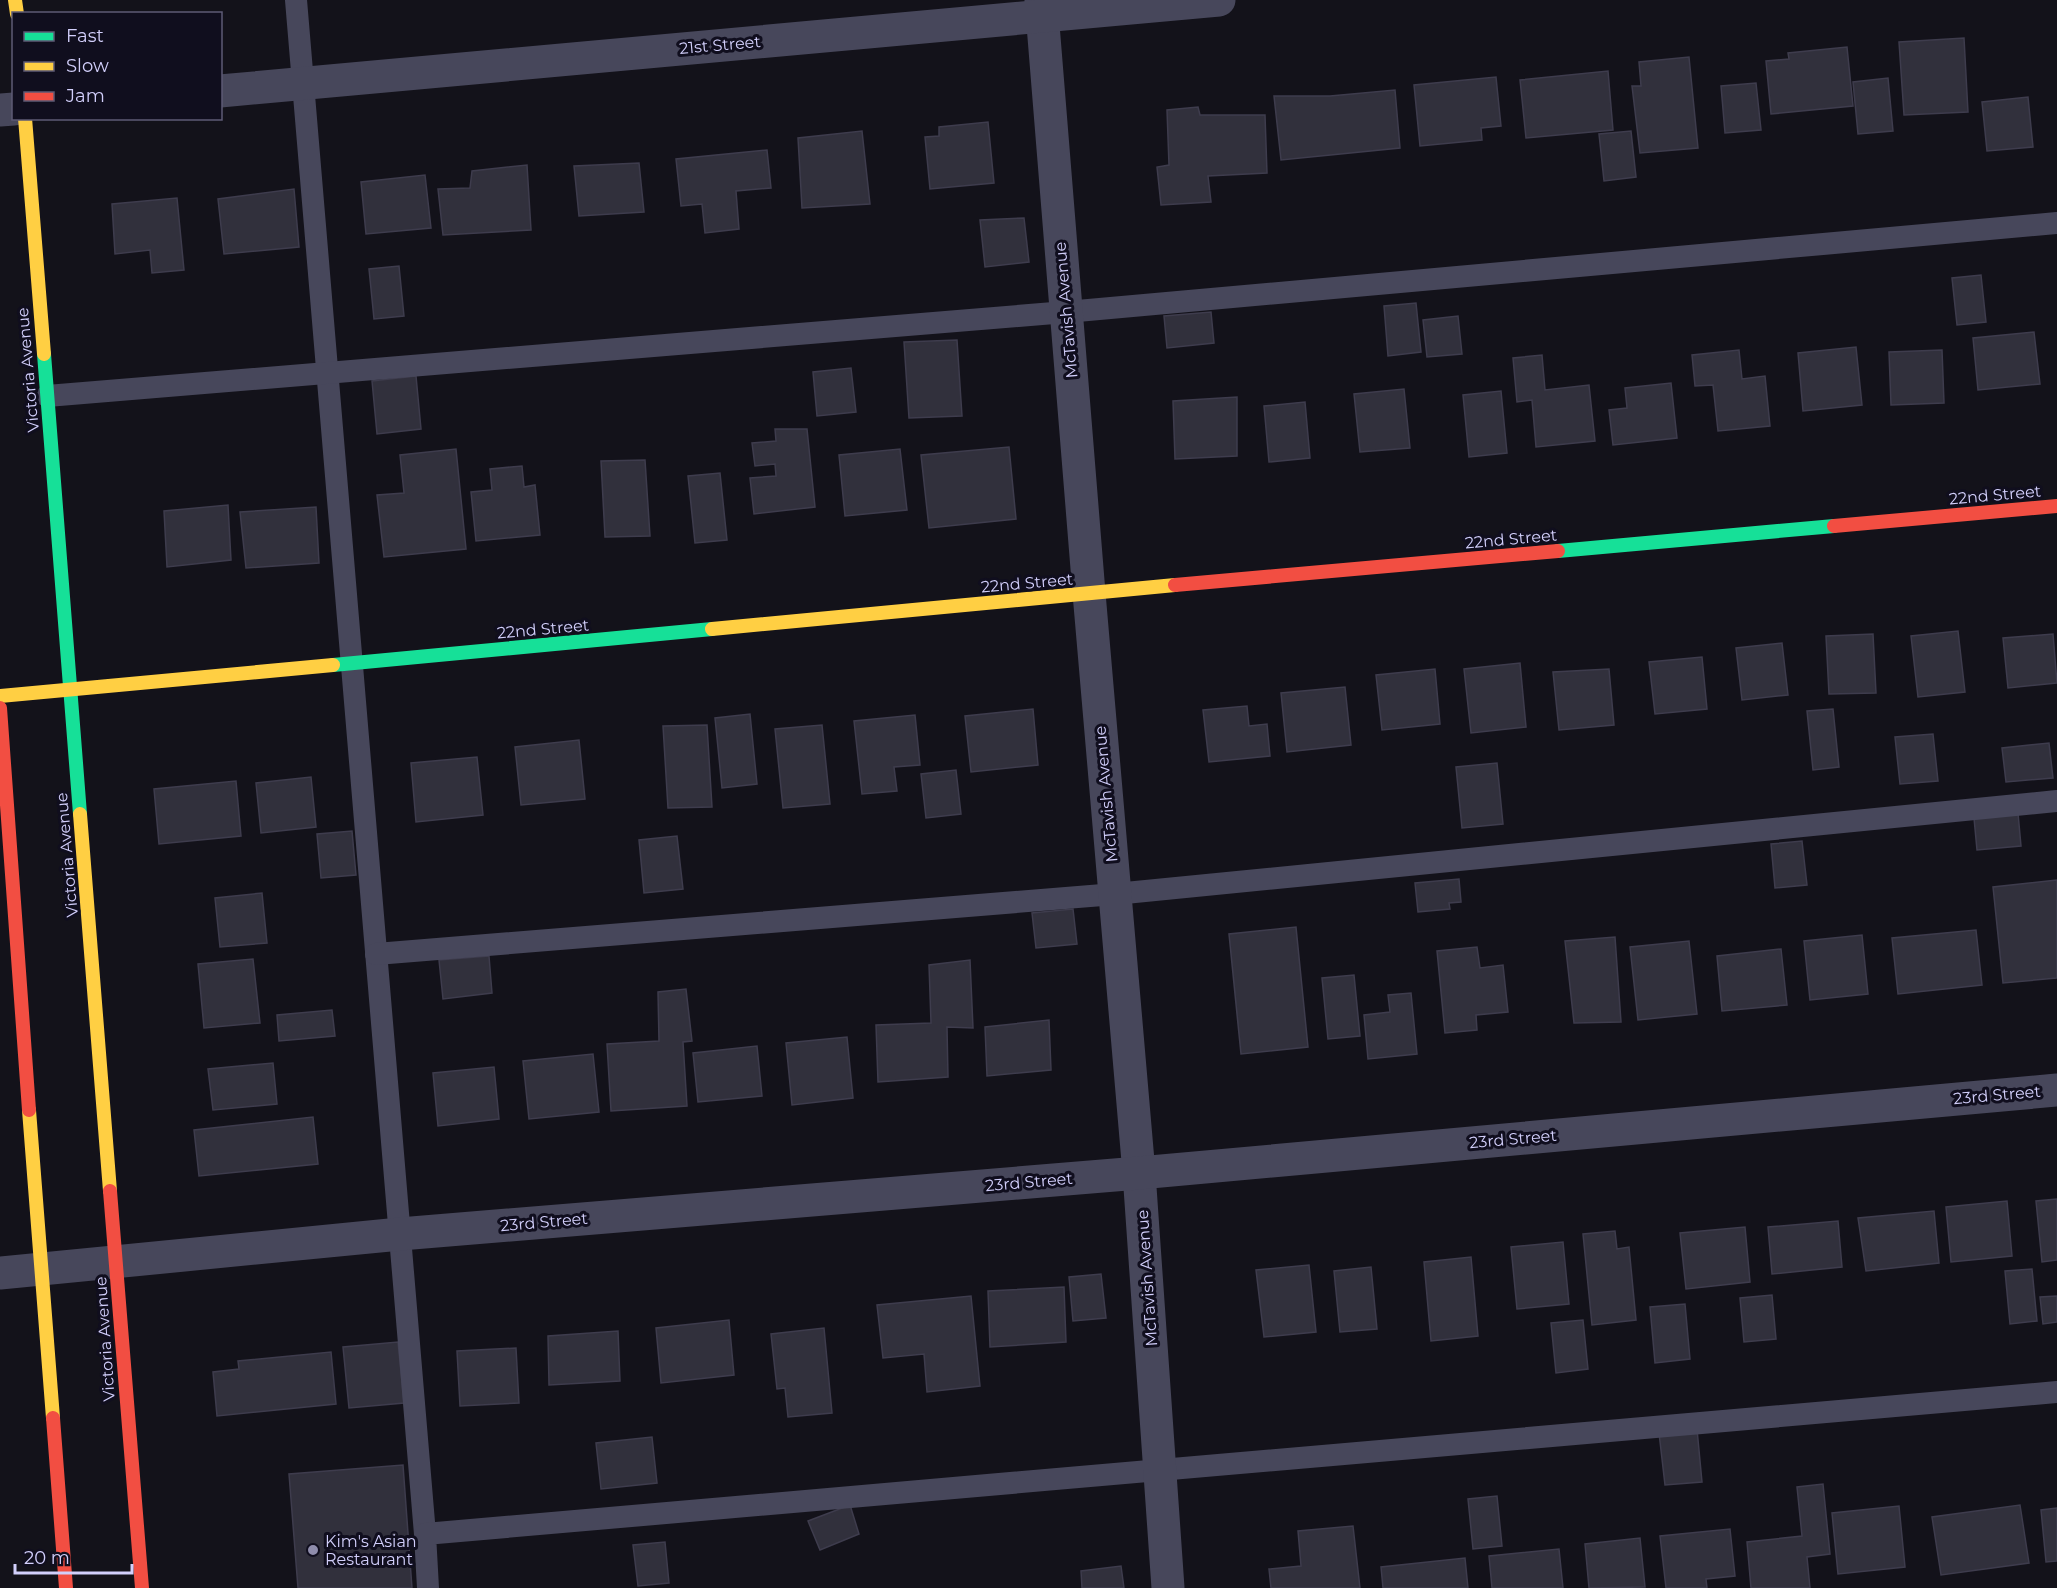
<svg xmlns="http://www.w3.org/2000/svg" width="2057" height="1588" viewBox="0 0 2057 1588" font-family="Montserrat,sans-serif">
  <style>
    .building { fill: #31303c; stroke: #3e3c4d; stroke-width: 1.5 }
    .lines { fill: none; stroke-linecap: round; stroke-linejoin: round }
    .lane { stroke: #47475b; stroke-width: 22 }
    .street { stroke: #47475b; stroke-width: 33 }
    .fast { stroke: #16e098; stroke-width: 14 }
    .slow { stroke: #ffcf43; stroke-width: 14 }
    .jam { stroke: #f24e42; stroke-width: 14 }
    .poi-dot { fill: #8f8dac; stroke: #100e1e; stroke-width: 2 }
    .labels { text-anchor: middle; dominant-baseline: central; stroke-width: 6; stroke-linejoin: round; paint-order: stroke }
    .street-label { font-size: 16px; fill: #d2cffb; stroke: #100e1e }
    .poi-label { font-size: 16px; fill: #d2cffb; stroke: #100e1e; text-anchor: start }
  </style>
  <rect width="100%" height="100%" fill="#13121a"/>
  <g class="building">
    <path d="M1964,38L1968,112L1904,115L1899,42Z"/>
    <path d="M1847,47L1853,106L1771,114L1766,61L1789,59L1788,53Z"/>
    <path d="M1689,57L1698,148L1640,153L1632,86H1641L1639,62Z"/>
    <path d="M1608,71L1613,130L1526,138L1520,80Z"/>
    <path d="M1496,77L1501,126L1481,128L1482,140L1420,146L1414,85Z"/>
    <path d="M1888,78L1893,131L1858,134L1853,82Z"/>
    <path d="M1756,83L1761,130L1725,133L1721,86Z"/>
    <path d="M1395,90L1400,148L1281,160L1274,96H1330Z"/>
    <path d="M2028,97L2033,147L1987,151L1982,102Z"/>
    <path d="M1198,107L1200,115H1265L1267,173L1208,176L1211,202L1161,205L1157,167L1169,165L1167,110Z"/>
    <path d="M988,122L994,183L930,189L925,137L939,136V127Z"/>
    <path d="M862,131L870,204L802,208L798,138Z"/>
    <path d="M1631,131L1636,177L1604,181L1599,134Z"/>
    <path d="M767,150L771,188L736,191L739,229L705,233L702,204L681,206L676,159Z"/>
    <path d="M639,163L644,212L579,216L574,166Z"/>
    <path d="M527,165L531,230L443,235L438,189L470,188L472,171Z"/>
    <path d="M425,175L431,228L366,234L361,182Z"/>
    <path d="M294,189L299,247L224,254L218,199Z"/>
    <path d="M177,198L184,270L152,273L150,250L115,254L112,204Z"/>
    <path d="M1024,218L1029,262L985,267L980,220Z"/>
    <path d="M399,266L404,316L374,319L369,269Z"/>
    <path d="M1981,275L1986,322L1957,325L1952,278Z"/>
    <path d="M1416,303L1421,352L1388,356L1384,306Z"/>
    <path d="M1211,312L1214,343L1167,348L1164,316Z"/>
    <path d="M1458,316L1462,354L1427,357L1423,320Z"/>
    <path d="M2034,332L2040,384L1978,390L1973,338Z"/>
    <path d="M957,340L962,416L909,418L904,342Z"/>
    <path d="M1856,347L1862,405L1803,411L1798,353Z"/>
    <path d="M1739,350L1742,379L1765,376L1770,426L1718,431L1713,385L1695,386L1692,355Z"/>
    <path d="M1942,350L1944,403L1891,405L1889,352Z"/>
    <path d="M1542,355L1545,390L1589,385L1595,441L1536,447L1532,400L1517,402L1513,358Z"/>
    <path d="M851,368L856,412L817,416L813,372Z"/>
    <path d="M416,376L421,429L377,434L372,381Z"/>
    <path d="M1671,383L1677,438L1613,445L1609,410L1627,408L1625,388Z"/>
    <path d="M1404,389L1410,448L1360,452L1354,394Z"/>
    <path d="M1501,391L1507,453L1469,457L1463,395Z"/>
    <path d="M1237,397V456L1175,459L1173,401Z"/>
    <path d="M1305,402L1310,458L1269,462L1264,406Z"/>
    <path d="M775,429H807L815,507L754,514L750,478L776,476L775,464L755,466L752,443L776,441Z"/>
    <path d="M1009,447L1016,519L929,528L921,455Z"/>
    <path d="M456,449L466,549L384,557L377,495L404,493L400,455Z"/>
    <path d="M900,449L907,510L845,516L839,455Z"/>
    <path d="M645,460L650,536L605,537L601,461Z"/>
    <path d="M522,466L524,487L535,485L540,535L476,541L471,492L492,490L490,469Z"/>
    <path d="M720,473L727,540L695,543L688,476Z"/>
    <path d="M228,505L231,560L167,567L164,511Z"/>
    <path d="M316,507L319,563L246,568L240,512Z"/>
    <path d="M1958,631L1965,692L1918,697L1911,636Z"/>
    <path d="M1873,634L1876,693L1829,694L1826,636Z"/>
    <path d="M2053,634L2057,683L2008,688L2003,638Z"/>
    <path d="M1782,643L1788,695L1742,700L1736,648Z"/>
    <path d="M1702,657L1707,709L1655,714L1649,662Z"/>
    <path d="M1520,663L1526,727L1471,733L1464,669Z"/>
    <path d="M1435,669L1440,724L1382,730L1376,675Z"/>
    <path d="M1609,669L1614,725L1559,730L1553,672Z"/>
    <path d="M1345,687L1351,745L1287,752L1281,693Z"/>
    <path d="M1247,706L1249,726L1267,724L1270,756L1209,762L1203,710Z"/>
    <path d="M1033,709L1038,765L971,772L965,716Z"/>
    <path d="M1833,709L1839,767L1813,770L1807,711Z"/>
    <path d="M750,714L757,784L722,788L715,718Z"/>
    <path d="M915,715L920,765L894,767L897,791L862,794L854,721Z"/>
    <path d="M707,725L712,807L668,808L663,726Z"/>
    <path d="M822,725L830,804L783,808L775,729Z"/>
    <path d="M1933,734L1938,781L1900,784L1895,737Z"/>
    <path d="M579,740L585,799L521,805L515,747Z"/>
    <path d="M2049,743L2053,778L2006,782L2002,748Z"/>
    <path d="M477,757L483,815L416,822L411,763Z"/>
    <path d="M1497,763L1503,824L1462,828L1456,767Z"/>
    <path d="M956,770L961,814L926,818L921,774Z"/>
    <path d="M311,777L316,827L261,833L256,783Z"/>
    <path d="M236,781L241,836L159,844L154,789Z"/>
    <path d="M2018,813L2021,846L1977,850L1974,818Z"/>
    <path d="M352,831L356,875L321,878L317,834Z"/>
    <path d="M677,836L683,889L644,893L639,840Z"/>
    <path d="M1802,841L1807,885L1775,888L1771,844Z"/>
    <path d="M1459,879L1461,902L1449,903L1450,909L1418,912L1415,883Z"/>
    <path d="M2057,880V978L2003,983L1993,887Z"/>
    <path d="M262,893L267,943L220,947L215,898Z"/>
    <path d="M1073,909L1077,944L1036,948L1032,913Z"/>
    <path d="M1296,927L1308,1047L1241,1054L1229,934Z"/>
    <path d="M1976,930L1982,985L1898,994L1892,938Z"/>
    <path d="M1862,935L1868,994L1810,1000L1804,941Z"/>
    <path d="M1615,937L1621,1022L1574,1023L1565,941Z"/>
    <path d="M1689,941L1697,1014L1638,1020L1630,947Z"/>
    <path d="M1477,947L1480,968L1503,965L1508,1012L1476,1015L1477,1030L1445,1033L1437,951Z"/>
    <path d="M1781,949L1787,1005L1722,1011L1717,956Z"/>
    <path d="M489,956L492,993L443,999L439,960Z"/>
    <path d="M253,959L260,1023L204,1028L198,964Z"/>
    <path d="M970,960L973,1028L947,1027L948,1077L878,1082L876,1025L931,1023L929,965Z"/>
    <path d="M1354,975L1360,1036L1328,1039L1322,978Z"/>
    <path d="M686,989L692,1041L683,1042L687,1106L611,1111L607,1044L659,1041L658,992Z"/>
    <path d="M1411,993L1417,1054L1368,1059L1364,1015L1390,1012L1388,995Z"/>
    <path d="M332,1010L335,1036L279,1041L277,1015Z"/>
    <path d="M1049,1020L1051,1070L987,1076L985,1027Z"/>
    <path d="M847,1037L853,1098L792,1105L786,1043Z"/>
    <path d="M757,1046L762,1096L698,1102L693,1053Z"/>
    <path d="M593,1054L599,1112L529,1119L523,1061Z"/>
    <path d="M273,1063L277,1104L213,1110L208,1069Z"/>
    <path d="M494,1067L499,1119L438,1126L433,1073Z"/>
    <path d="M313,1117L318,1164L199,1176L194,1130Z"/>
    <path d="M2057,1199V1260L2042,1262L2036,1201Z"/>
    <path d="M2007,1201L2012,1256L1951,1262L1946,1207Z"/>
    <path d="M1934,1211L1939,1263L1866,1271L1858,1218Z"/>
    <path d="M1838,1221L1842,1267L1772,1274L1768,1227Z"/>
    <path d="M1745,1227L1750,1282L1686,1289L1680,1233Z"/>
    <path d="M1615,1231L1617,1249L1629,1247L1636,1320L1592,1325L1583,1234Z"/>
    <path d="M1563,1242L1569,1304L1517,1309L1511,1247Z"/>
    <path d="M1471,1257L1478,1336L1431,1341L1424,1262Z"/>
    <path d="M1309,1265L1316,1332L1264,1337L1256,1270Z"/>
    <path d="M1371,1267L1377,1329L1340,1332L1334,1271Z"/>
    <path d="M2032,1269L2037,1321L2010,1324L2005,1271Z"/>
    <path d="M1101,1274L1106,1318L1073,1321L1069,1277Z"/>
    <path d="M1064,1287L1066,1342L990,1347L988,1291Z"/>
    <path d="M1772,1295L1776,1339L1744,1342L1740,1298Z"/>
    <path d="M971,1296L980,1386L927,1392L924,1354L883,1358L877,1305Z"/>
    <path d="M2057,1296V1322L2043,1324L2040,1297Z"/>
    <path d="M1685,1304L1690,1359L1655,1363L1650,1307Z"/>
    <path d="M729,1320L734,1375L661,1383L656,1328Z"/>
    <path d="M1583,1320L1588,1369L1556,1373L1551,1323Z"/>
    <path d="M824,1328L832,1413L788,1417L785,1388L777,1389L771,1334Z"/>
    <path d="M618,1331L620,1381L549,1385L548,1336Z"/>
    <path d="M398,1342L404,1403L349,1408L343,1347Z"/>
    <path d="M516,1348L519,1403L460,1406L457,1351Z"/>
    <path d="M331,1352L336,1404L217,1416L213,1372L239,1369L238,1361Z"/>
    <path d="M1697,1429L1702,1482L1665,1485L1659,1433Z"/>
    <path d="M652,1437L657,1483L601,1489L596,1443Z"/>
    <path d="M403,1465L412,1588H298L289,1474Z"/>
    <path d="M1823,1484L1830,1554L1807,1557L1810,1588H1751L1747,1542L1802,1536L1797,1487Z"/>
    <path d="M1497,1496L1502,1546L1473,1549L1468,1499Z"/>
    <path d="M850,1505L859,1534L820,1550L808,1521Z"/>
    <path d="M2020,1505L2029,1563L1941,1575L1932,1517Z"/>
    <path d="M1899,1506L1905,1567L1838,1574L1832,1513Z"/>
    <path d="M2057,1508V1561L2046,1562L2041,1510Z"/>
    <path d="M1353,1526L1360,1588H1271L1269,1569L1301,1566L1298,1531Z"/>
    <path d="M1730,1529L1735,1576L1706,1579L1707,1588H1666L1660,1536Z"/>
    <path d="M1640,1538L1645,1587L1589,1588L1585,1544Z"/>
    <path d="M665,1542L669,1583L638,1586L633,1545Z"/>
    <path d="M1559,1549L1563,1588H1492L1489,1556Z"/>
    <path d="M1465,1558L1468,1588H1383L1381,1567Z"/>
    <path d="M1121,1566L1124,1588H1082L1081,1571Z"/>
  </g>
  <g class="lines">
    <g class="lane">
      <path d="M296,0L425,1534"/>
      <path d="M47,396L1066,312L2057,223"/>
      <path d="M376,954L1115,894L2057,801"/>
      <path d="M428,1588L425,1534L2057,1392"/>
    </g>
    <g class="street">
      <path d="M1041,0L1089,593L1139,1173L1168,1588"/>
      <path d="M220,91L1219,0"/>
      <path d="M0,110L14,109"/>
      <path d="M0,1273L400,1234L1139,1173L2057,1090"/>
    </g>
    <g class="fast">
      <path d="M44,354L80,814"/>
      <path d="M1558,551L1834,526"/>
      <path d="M333,665L712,629"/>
    </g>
    <g class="slow">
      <path d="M15,0L17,14"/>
      <path d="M25,118L44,354"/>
      <path d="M712,629L1175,585"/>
      <path d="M0,696L333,665"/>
      <path d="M80,814L110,1191"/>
      <path d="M29,1110L53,1418"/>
    </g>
    <g class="jam">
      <path d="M1834,526L2057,506"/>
      <path d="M1175,585L1558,551"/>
      <path d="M0,708L29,1110"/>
      <path d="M110,1191L142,1588"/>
      <path d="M53,1418L66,1588"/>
    </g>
  </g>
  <circle class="poi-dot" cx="313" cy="1550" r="6"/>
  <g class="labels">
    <g class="street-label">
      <text transform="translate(720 45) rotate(-5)">21st Street</text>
      <text transform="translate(1066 310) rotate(-95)">McTavish Avenue</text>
      <text transform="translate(28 370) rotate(-95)">Victoria Avenue</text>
      <text transform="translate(1995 495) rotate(-5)">22nd Street</text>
      <text transform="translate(1511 539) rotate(-5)">22nd Street</text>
      <text transform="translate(1027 583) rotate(-5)">22nd Street</text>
      <text transform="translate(543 629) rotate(-5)">22nd Street</text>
      <text transform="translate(1106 794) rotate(-95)">McTavish Avenue</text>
      <text transform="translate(67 855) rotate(-95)">Victoria Avenue</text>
      <text transform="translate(1997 1095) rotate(-5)">23rd Street</text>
      <text transform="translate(1513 1139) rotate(-5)">23rd Street</text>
      <text transform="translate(1029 1182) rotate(-5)">23rd Street</text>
      <text transform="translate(544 1222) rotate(-5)">23rd Street</text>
      <text transform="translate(1147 1278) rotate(-94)">McTavish Avenue</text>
      <text transform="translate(105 1339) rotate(-94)">Victoria Avenue</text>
    </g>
    <g class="poi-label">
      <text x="325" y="1541">Kim's Asian<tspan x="325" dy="18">Restaurant</tspan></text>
    </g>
  </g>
  <rect x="12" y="12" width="210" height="108" fill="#100e1e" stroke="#5e5b76" stroke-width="1.5"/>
  <rect x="24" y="32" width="30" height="9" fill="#16e098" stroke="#5e5b76" stroke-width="1.5"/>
  <text x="66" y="42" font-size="18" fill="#d2cffb">Fast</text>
  <rect x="24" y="62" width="30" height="9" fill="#ffcf43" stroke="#5e5b76" stroke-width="1.5"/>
  <text x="66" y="72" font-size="18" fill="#d2cffb">Slow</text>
  <rect x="24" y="92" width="30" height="9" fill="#f24e42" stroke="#5e5b76" stroke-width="1.5"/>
  <text x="66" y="102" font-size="18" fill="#d2cffb">Jam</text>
  <path d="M15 1564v9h117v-9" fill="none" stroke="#d2cffb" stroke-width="3"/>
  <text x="24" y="1564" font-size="18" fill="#d2cffb" stroke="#100e1e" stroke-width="4.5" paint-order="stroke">20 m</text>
</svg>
